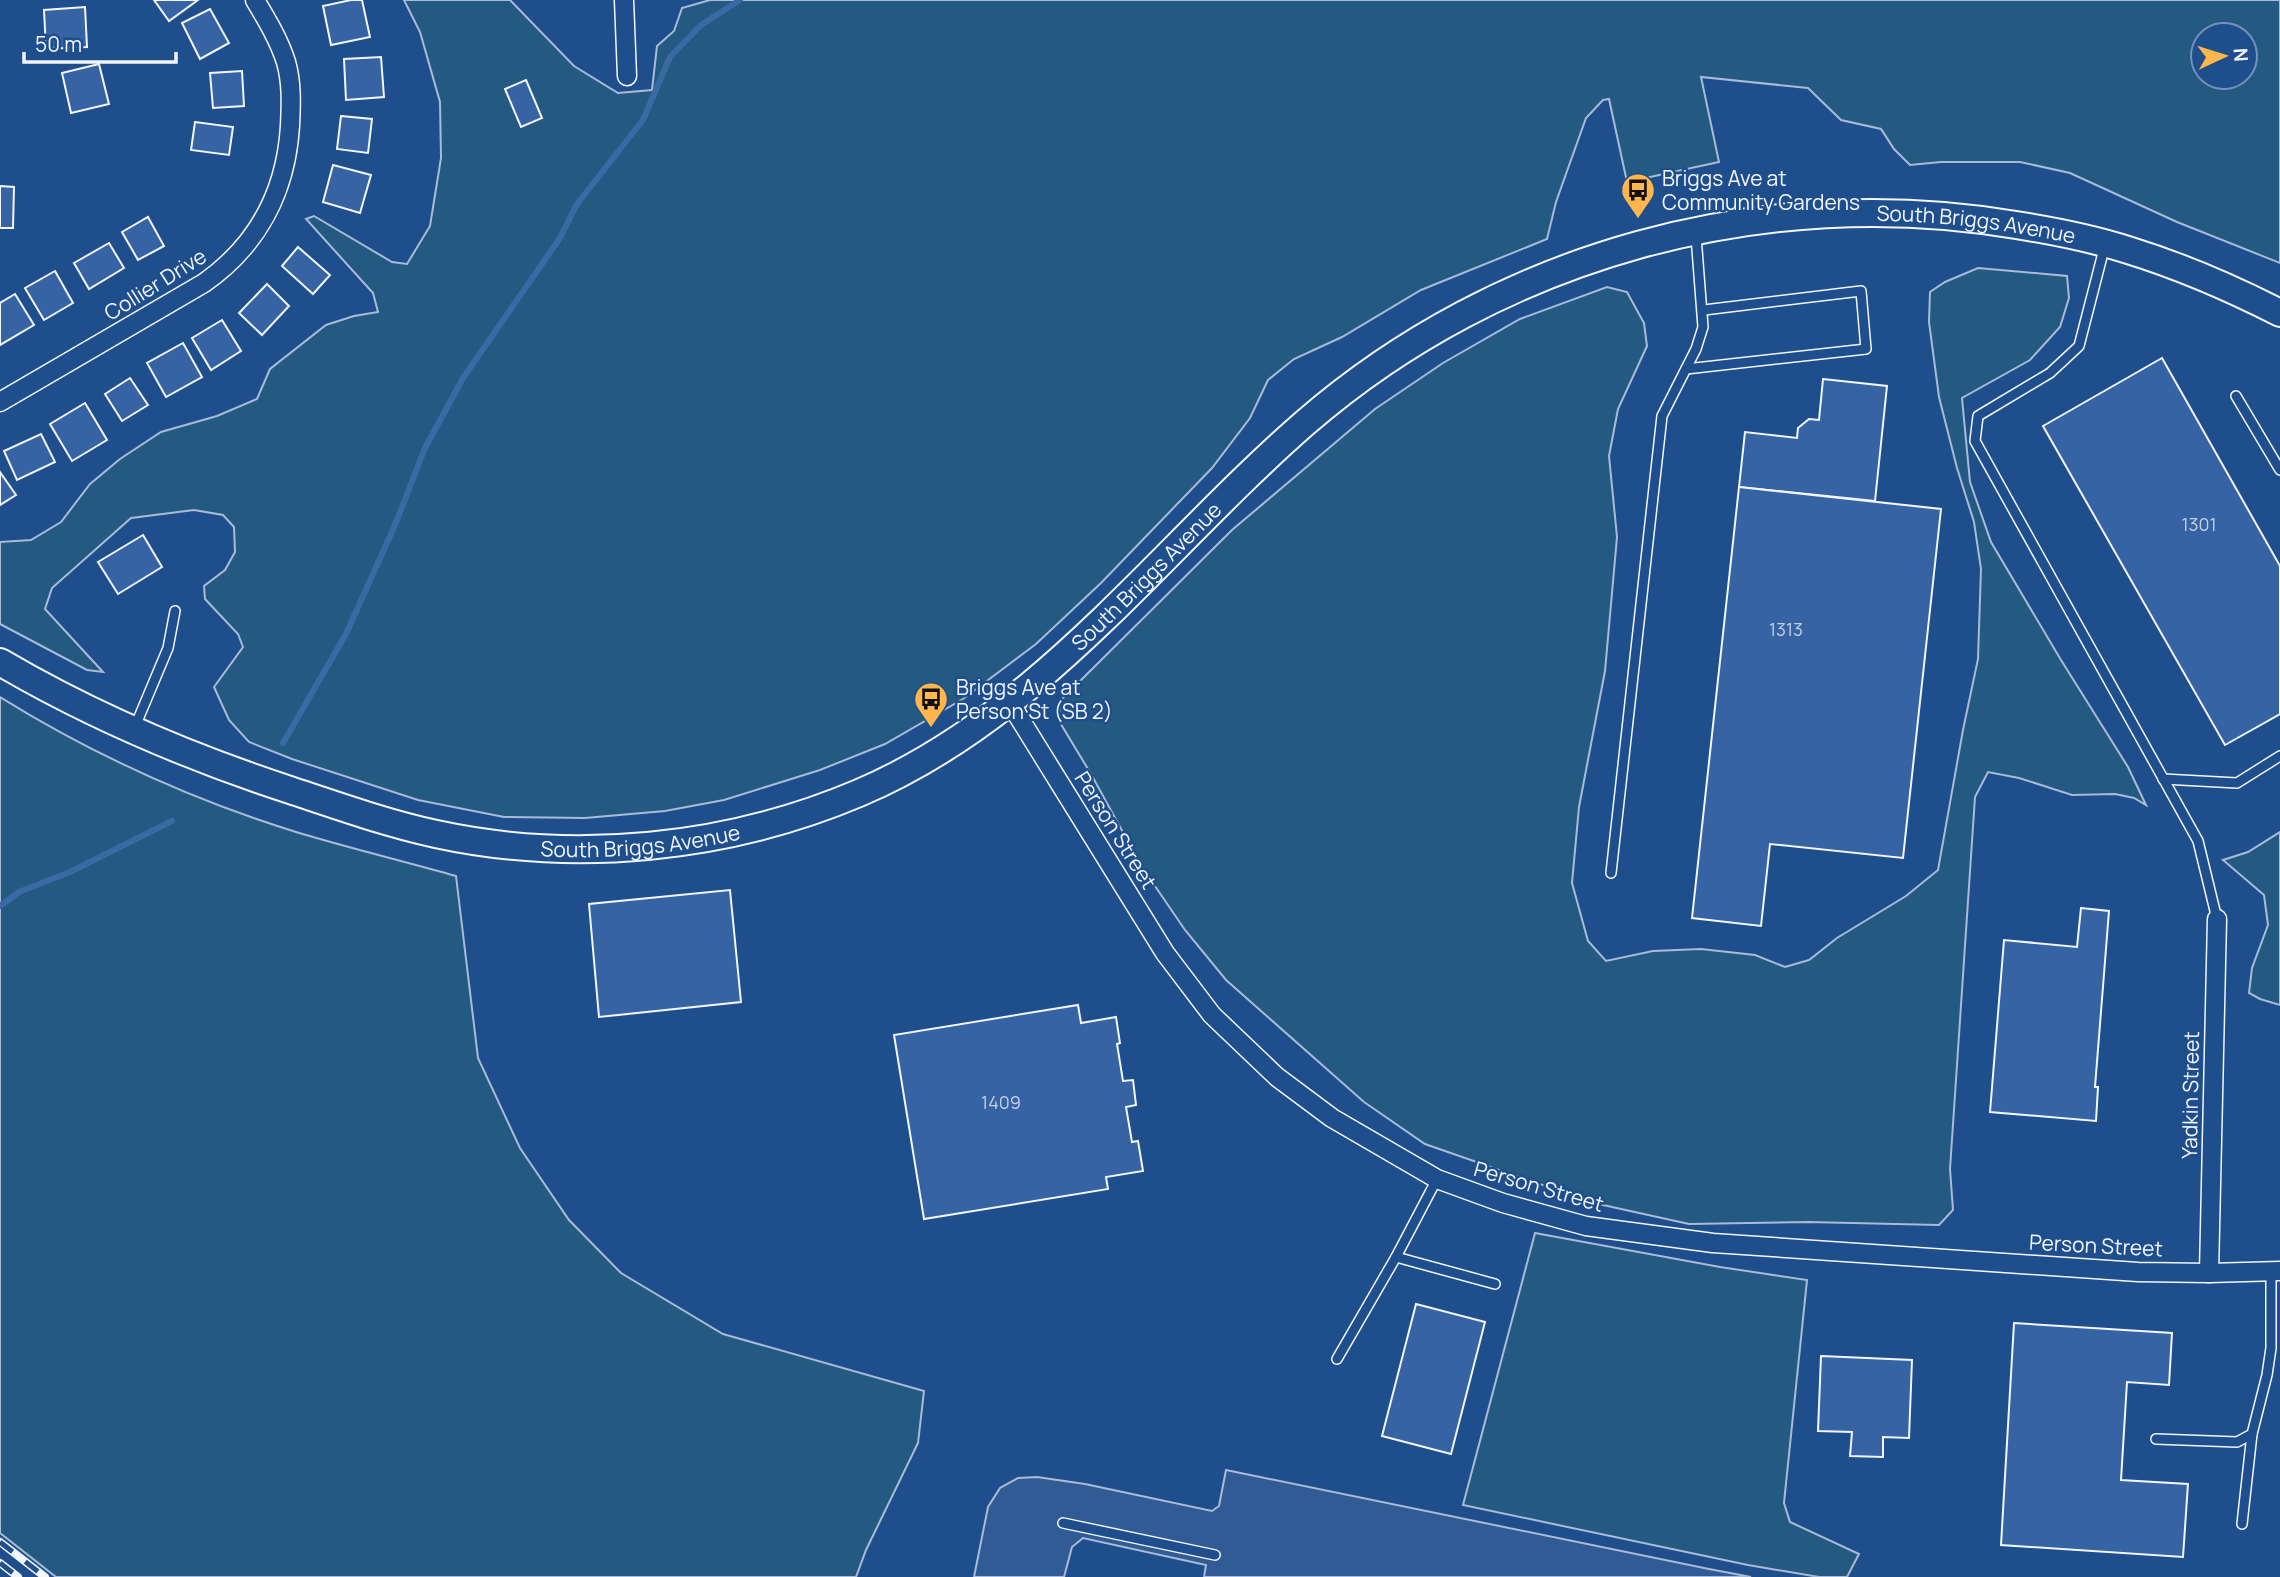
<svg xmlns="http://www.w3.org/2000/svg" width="2280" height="1577" viewBox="0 0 2280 1577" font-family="Manrope,sans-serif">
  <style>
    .green { fill: #245a82; stroke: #a8bbd7; stroke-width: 2; fill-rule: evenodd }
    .parking { fill: #305b95; stroke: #a8bbd7; stroke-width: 2 }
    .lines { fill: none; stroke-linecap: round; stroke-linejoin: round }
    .stream { stroke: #3b69a3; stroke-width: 6 }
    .building { fill: #3563a3; stroke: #f2f6ff; stroke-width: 2 }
    .lane-casing { stroke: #f2f6ff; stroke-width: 12 }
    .street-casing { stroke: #f2f6ff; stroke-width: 21 }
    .secondary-casing { stroke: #f2f6ff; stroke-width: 30 }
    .lane { stroke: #1f4e8c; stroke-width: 9 }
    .street { stroke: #1f4e8c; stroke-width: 18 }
    .secondary { stroke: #1f4e8c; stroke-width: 26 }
    .rail-casing { stroke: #f2f6ff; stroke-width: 8 }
    .rail { stroke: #1f4e8c; stroke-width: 5; stroke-dasharray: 16; stroke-linecap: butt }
    .labels { text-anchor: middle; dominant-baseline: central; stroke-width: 5; stroke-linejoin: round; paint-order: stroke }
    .number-label { font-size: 18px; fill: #c3d1e8 }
    .poi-label { font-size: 21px; fill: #f2f6ff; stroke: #1f4e8c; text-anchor: start }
    .street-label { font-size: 21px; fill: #f2f6ff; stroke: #1f4e8c }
  </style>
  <rect width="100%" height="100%" fill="#1f4e8c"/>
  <g class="green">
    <path d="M404,0H510L574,66L618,93L652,90L657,46L674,31L682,8L710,0H2280V263L2177,222L2070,173L2020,162H1941L1910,165L1894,149L1881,129L1841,120L1808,88L1701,77L1719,162L1627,182L1609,99L1603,100L1586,118L1556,202L1547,239L1421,290L1342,337L1294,359L1268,380L1250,418L1212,468L1101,583L1036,644L963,699L885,744L820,770L724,800L665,811L585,818L504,817L418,800L292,759L249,742L229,720L214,687L243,647L238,634L205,599L204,586L225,570L235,552L234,527L223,515L194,510L131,518L52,588L45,609L103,672L87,670L0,624V542L31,540L61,522L90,484L120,459L161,432L217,416L257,399L270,369L326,325L354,316L378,312L373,293L306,219L314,216L392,262L407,264L430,226L441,158L440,102L420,32ZM2203,35H2245V77H2203Z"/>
    <path d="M1978,268L2067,276L2069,298L2060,327L2030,360L1962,398L1970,482L1991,542L2061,660L2128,767L2146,805L2134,798L2115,794L2072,795L2019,778L1988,772L1975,797L1950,1169L1953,1210L1939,1225L1808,1222L1689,1224L1594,1203L1425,1144L1364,1102L1226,980L1185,930L1142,867L1091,774L1059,721L1061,700L1232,530L1375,409L1443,363L1520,319L1607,287L1627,292L1644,323L1647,346L1618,409L1609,456L1617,537L1605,671L1579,807L1572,883L1588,941L1606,961L1653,951L1701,949L1755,955L1785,967L1809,960L1837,938L1906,896L1938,870L1963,730L1978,659L1981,569L1974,522L1957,468L1939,397L1929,322L1930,292L1945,282Z"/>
    <path d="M0,697C92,754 193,800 296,832C349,848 403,861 456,876L478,1058L520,1148L569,1220L621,1273L723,1334L924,1391L918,1443L866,1550L856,1577H56L0,1533Z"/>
    <path d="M2280,832V1005L2260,999L2249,993L2252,968L2268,925L2264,895L2223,860L2248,852Z"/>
    <path d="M1535,1233L1720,1267L1807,1280L1784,1503L1790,1522L1859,1554L1847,1577H1819L1748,1565L1463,1505Z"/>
  </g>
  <path class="parking" d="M1226,1470L1709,1569L1751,1577H1204L1206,1565L1083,1538L1072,1547L1064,1577H974L988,1507L1000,1488L1018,1478L1037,1477L1085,1484L1212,1511L1219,1506Z"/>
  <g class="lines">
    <g class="stream">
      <path d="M283,743L346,634L395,525L425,448L463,378L560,238L577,204L643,120L670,57L701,25L740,0"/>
      <path d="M0,906L19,892L70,872L172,821"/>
    </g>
  </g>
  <g class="building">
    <path d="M154,0H198L169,21Z"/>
    <path d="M351,0H362L370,37L331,45L323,6Z"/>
    <path d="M85,7L87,47L46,49L44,10Z"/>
    <path d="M210,9L229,43L200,59L182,23Z"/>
    <path d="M381,57L384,97L346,100L344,59Z"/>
    <path d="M99,64L109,104L71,113L62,73Z"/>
    <path d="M242,71L244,106L213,108L210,73Z"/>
    <path d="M526,80L542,118L521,127L505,89Z"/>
    <path d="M341,116L372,119L368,153L337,149Z"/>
    <path d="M195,122L233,127L229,155L191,150Z"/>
    <path d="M333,165L371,175L360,213L323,202Z"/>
    <path d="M0,186L14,187L13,228H0Z"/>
    <path d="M148,217L164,246L138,260L122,232Z"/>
    <path d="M109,243L124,268L89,289L74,263Z"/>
    <path d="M298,247L330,275L313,294L282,266Z"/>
    <path d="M55,271L73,303L44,320L25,288Z"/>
    <path d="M267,284L289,306L262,335L239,313Z"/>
    <path d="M15,294L34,325L0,345V303Z"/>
    <path d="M222,320L241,351L211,370L192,338Z"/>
    <path d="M183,343L202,377L166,397L147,363Z"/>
    <path d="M2162,358L2280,566V714L2225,745L2043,426Z"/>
    <path d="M130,378L148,405L122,421L105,394Z"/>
    <path d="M1823,379L1887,386L1875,501L1739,487L1745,432L1797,438L1798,428L1809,419L1819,420Z"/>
    <path d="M85,403L107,440L72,461L50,424Z"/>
    <path d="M41,434L55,462L17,480L4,451Z"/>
    <path d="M0,472L16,495L0,505Z"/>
    <path d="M1739,487L1941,509L1903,858L1770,844L1761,926L1692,918Z"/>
    <path d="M143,535L162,567L118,594L98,562Z"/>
    <path d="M730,890L741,1002L599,1017L589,904Z"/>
    <path d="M2081,908L2109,911L2095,1087H2098L2096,1121L1990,1112L2004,940L2077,947Z"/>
    <path d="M1078,1005L1081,1023L1116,1017L1120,1043L1117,1044L1123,1081L1133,1080L1136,1105L1126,1107L1132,1142L1138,1141L1143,1171L1106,1177L1108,1189L924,1219L894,1035Z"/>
    <path d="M1416,1304L1485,1322L1451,1454L1382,1436Z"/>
    <path d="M2014,1323L2172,1333L2169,1385L2127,1382L2121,1480L2188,1484L2183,1557L2001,1545Z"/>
    <path d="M1821,1356L1912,1360L1909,1438L1883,1437V1457L1850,1456L1852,1432L1818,1431Z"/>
  </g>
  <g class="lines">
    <g class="lane-casing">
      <g id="lane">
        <path d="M2105,245L2079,346L2050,373L1978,416L1975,441L2198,841L2217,919"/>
        <path d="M1686,369L1866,349L1861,291L1704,310"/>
        <path d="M2236,396L2280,470"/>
        <path d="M134,729L168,648L175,611"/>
        <path d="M2163,779L2237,783L2280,756"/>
        <path d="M1611,873L1662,416L1696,349L1703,327L1696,236"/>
        <path d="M1396,1257L1495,1284"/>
        <path d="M1337,1359L1396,1257L1437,1179"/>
        <path d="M2156,1439L2237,1442L2252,1434L2267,1375L2271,1348V1271"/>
        <path d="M1063,1523L1215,1555"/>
        <path d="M2242,1524L2252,1434"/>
      </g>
    </g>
    <g class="street-casing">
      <g id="street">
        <path d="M624,0L627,76"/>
        <path d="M0,402L204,283C258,245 286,191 290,126C291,104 292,83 286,62C279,40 267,20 255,0"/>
        <path d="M1010,703L1165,953L1212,1015L1277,1077L1332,1118L1437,1179L1503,1203L1586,1226L1713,1243L2138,1272L2209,1273L2280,1271"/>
        <path d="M2209,1273L2217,919"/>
      </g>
    </g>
    <g class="secondary-casing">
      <g id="secondary">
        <path id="s1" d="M0,662C92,716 189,757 290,790C338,806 386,823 436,834C575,864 727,849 859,793C1041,716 1160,549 1306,422C1499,255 1764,182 2016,225C2054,231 2091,238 2128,250C2180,266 2231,288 2280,313"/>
      </g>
    </g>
    <use href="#lane" class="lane"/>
    <use href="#street" class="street"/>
    <use href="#secondary" class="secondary"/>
    <g class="rail-casing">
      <g id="rail">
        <path d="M0,1542L45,1577"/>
        <path d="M0,1563L18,1577"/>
      </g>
    </g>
    <use href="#rail" class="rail"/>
  </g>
  <defs>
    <g id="bus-pin" transform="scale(1.75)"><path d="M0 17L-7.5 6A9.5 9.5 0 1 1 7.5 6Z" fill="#ffb74d" stroke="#1f4e8c"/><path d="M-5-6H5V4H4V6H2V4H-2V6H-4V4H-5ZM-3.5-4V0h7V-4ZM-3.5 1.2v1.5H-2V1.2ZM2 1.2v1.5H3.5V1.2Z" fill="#111"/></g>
  </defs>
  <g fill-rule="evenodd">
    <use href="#bus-pin" x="1638" y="190"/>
    <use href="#bus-pin" x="931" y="699"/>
  </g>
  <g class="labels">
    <g class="number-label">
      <text x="2199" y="524">1301</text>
      <text x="1786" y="629">1313</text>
      <text x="1001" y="1102">1409</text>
    </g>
    <g class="poi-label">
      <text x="1662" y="178">Briggs Ave at<tspan x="1662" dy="24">Community Gardens</tspan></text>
      <text x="956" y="687">Briggs Ave at<tspan x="956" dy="24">Person St (SB 2)</tspan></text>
    </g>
    <g class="street-label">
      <text stroke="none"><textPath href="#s1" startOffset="2207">South Briggs Avenue</textPath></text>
      <text transform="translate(155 284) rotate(-32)">Collier Drive</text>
      <text stroke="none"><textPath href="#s1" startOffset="1264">South Briggs Avenue</textPath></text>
      <text transform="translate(1116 830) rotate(58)">Person Street</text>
      <text stroke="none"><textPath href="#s1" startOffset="676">South Briggs Avenue</textPath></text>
      <text transform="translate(2190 1095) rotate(-89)">Yadkin Street</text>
      <text transform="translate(1539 1186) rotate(16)">Person Street</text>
      <text transform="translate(2096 1245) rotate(3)">Person Street</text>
    </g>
  </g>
  <g transform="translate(2224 56) rotate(86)"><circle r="33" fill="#1f4e8c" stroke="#7391ba" stroke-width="2"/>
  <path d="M0-5L12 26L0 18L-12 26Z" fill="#ffb74d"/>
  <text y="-10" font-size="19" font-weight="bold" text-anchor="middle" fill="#f2f6ff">N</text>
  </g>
  <path d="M24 52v10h152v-10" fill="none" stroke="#f2f6ff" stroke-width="3.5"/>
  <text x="35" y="52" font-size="21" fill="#f2f6ff" stroke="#1f4e8c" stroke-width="5" paint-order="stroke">50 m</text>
</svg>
